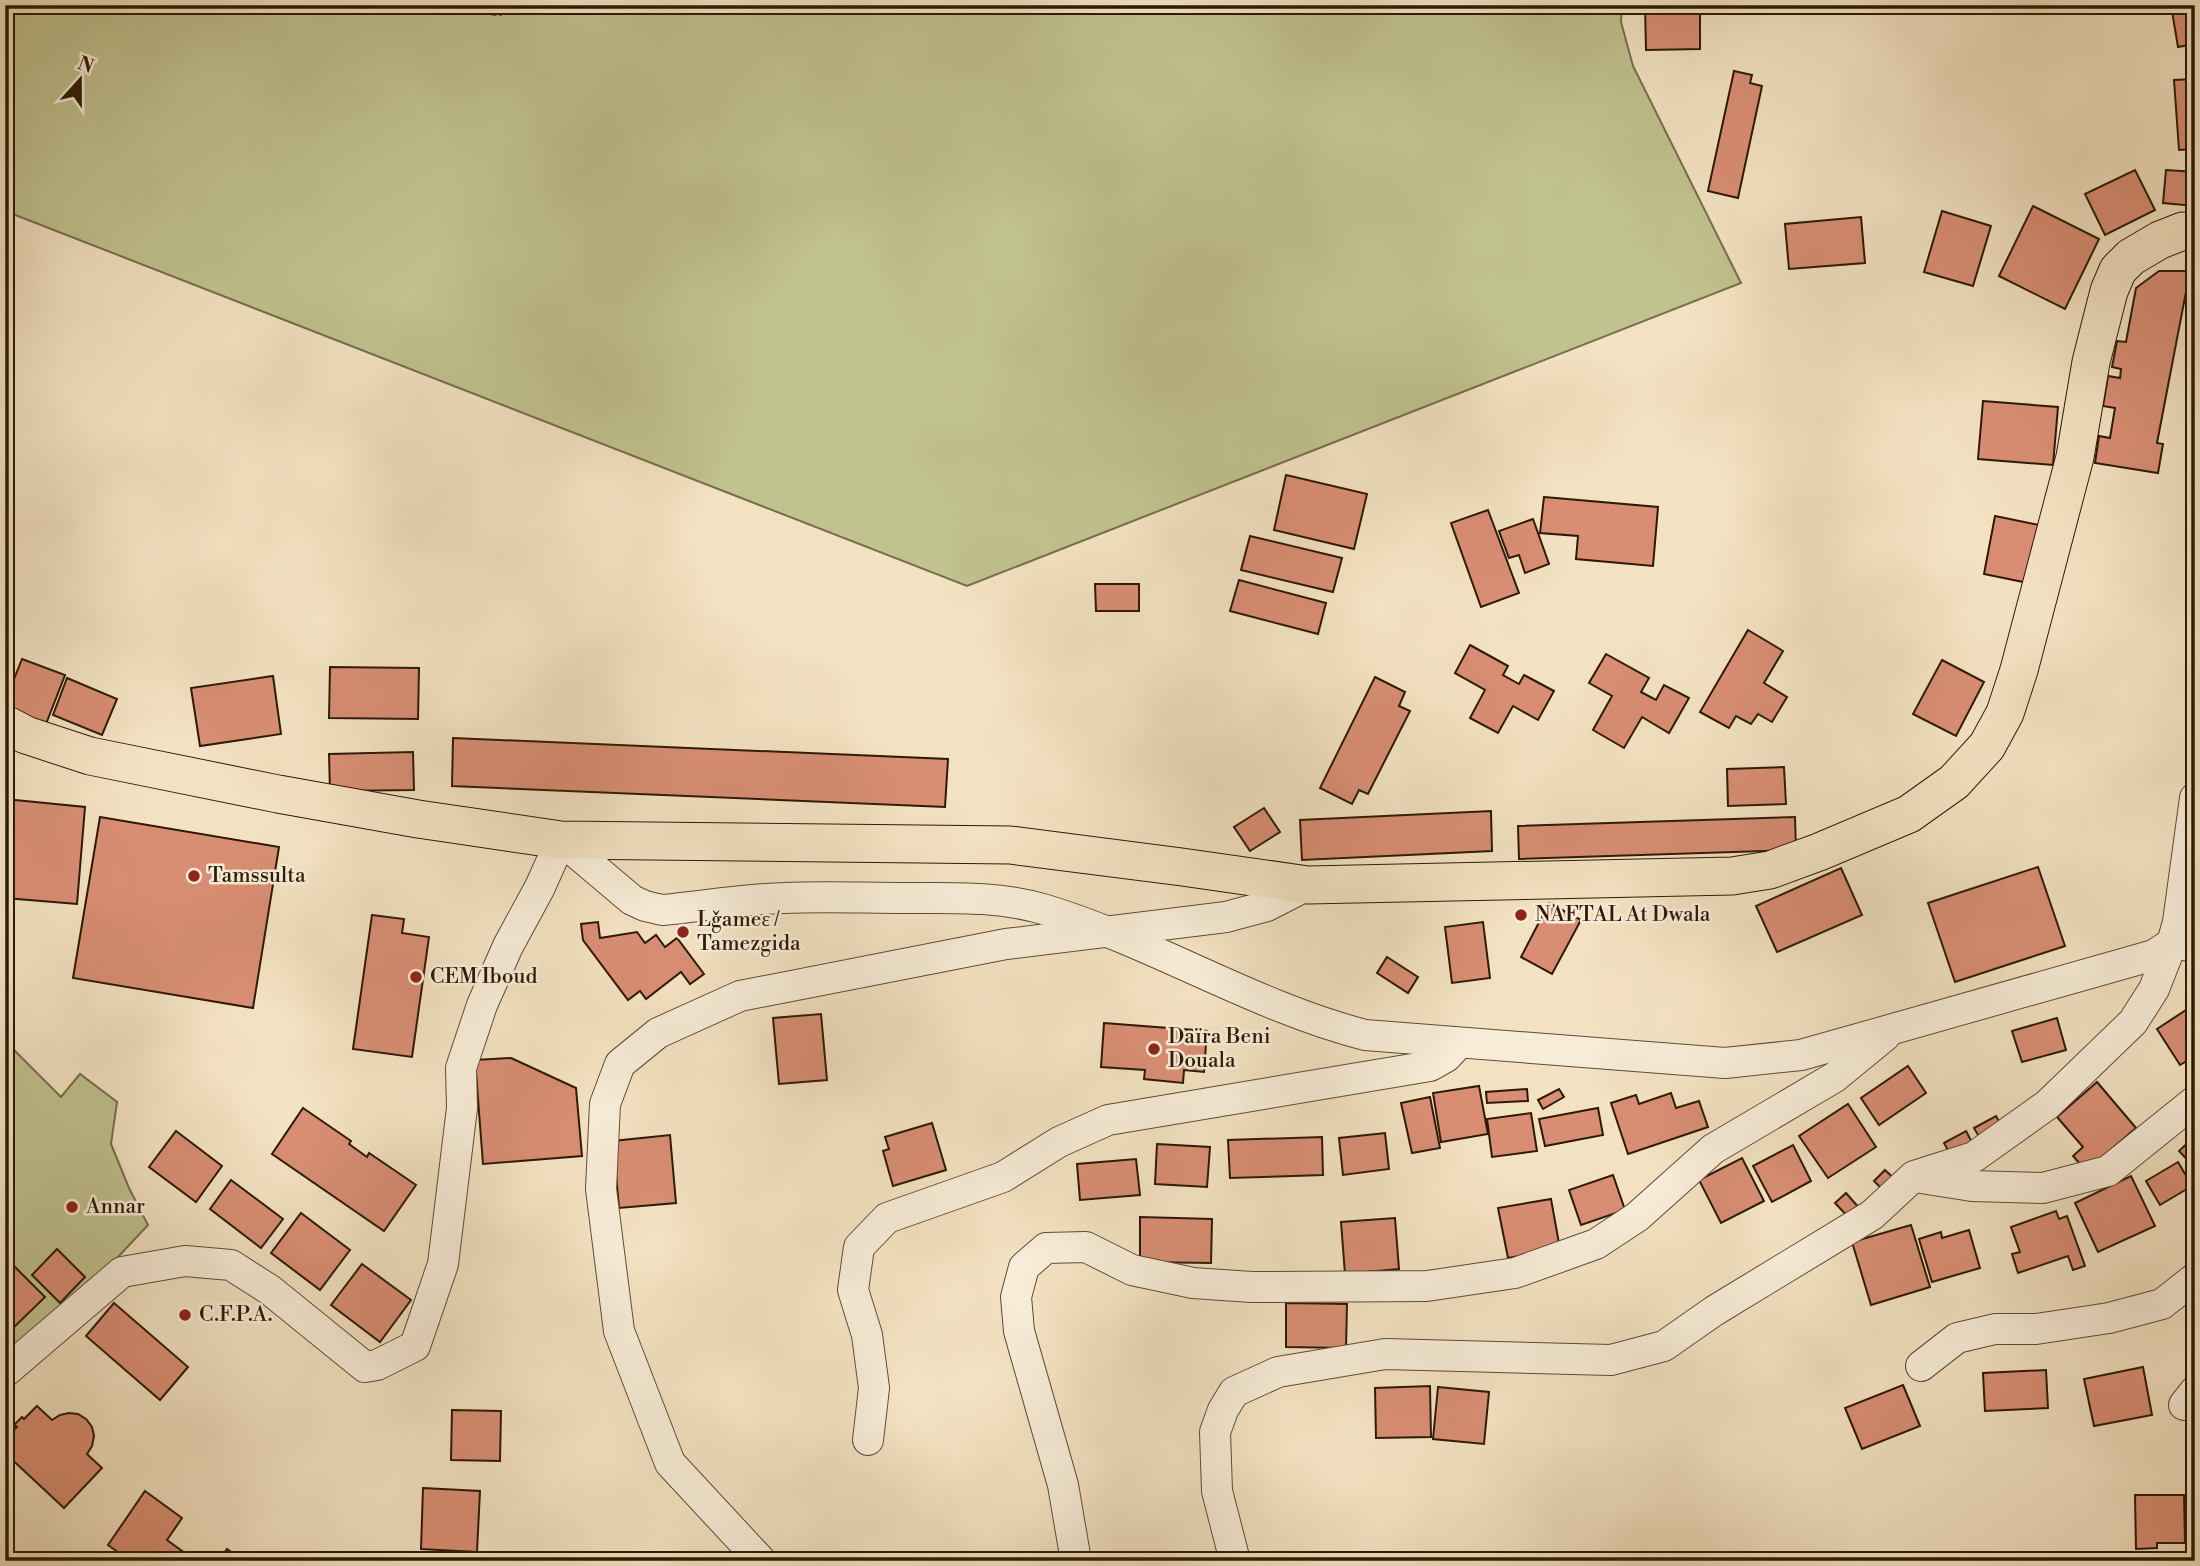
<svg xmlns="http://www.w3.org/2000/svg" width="2200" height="1566" viewBox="0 0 2200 1566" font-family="'Libre Bodoni',serif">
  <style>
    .green { fill: #c0c28f; stroke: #766e4a; stroke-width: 2 }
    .building { fill: #d98e74; stroke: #2c1a05; stroke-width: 2 }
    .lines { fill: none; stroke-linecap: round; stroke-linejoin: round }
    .minor-casing { stroke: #5e4c34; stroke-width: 32 }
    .major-casing { stroke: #2c1a05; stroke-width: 39 }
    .path { stroke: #2c1a05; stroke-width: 4.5; stroke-dasharray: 5 3.5; stroke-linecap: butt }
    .minor { stroke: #f7ecd7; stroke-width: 30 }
    .major { stroke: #f3e2c2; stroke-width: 37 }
    .poi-dot { fill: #8f2418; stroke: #f7ecd7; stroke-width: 2.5 }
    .labels { text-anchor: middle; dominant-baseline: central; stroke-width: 5; stroke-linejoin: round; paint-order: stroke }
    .poi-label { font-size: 21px; fill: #2c1a05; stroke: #f7ecd7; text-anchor: start }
  </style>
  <rect width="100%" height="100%" fill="#f3e2c2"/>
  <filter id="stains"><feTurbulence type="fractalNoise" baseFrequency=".00286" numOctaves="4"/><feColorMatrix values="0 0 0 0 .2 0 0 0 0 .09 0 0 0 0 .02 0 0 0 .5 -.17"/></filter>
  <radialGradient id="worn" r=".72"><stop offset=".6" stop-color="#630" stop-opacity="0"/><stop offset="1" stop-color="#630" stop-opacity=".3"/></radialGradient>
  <g class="green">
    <path d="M5,5H1622L1621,22L1633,66L1741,283L967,586L5,211Z"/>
    <path d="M5,1041L61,1097L80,1074L117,1102L111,1144L129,1188L148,1225L56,1323L5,1362Z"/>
  </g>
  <g class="building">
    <path d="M1645,5H1700V49L1646,50Z"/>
    <path d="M2171,5H2195V44L2178,47Z"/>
    <path d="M1734,71L1752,75L1750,83L1762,86L1738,198L1708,191Z"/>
    <path d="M2195,79V149L2179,150L2174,80Z"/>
    <path d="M2135,170L2155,210L2105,235L2085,194Z"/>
    <path d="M2166,170L2195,172V206L2163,203Z"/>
    <path d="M2033,206L2099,239L2065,309L1999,276Z"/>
    <path d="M1942,211L1991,226L1973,286L1924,272Z"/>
    <path d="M1861,217L1865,263L1789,269L1785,224Z"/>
    <path d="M2159,271H2190L2157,443L2163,444L2158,473L2095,463L2099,436L2110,438L2115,408L2103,406L2108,376L2120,378L2121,369L2112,367L2117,341L2126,342L2136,288Z"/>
    <path d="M1983,401L2058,407L2053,465L1978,459Z"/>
    <path d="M1286,475L1367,494L1354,549L1274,530Z"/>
    <path d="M1544,497L1658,507L1653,566L1576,559L1578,536L1540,533Z"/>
    <path d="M1488,510L1519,593L1481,607L1451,523Z"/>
    <path d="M1995,516L2039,525L2028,583L1984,574Z"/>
    <path d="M1533,519L1549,564L1525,573L1519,555L1509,558L1499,531Z"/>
    <path d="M1250,536L1342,558L1333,592L1241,570Z"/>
    <path d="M1239,580L1326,603L1318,634L1230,611Z"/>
    <path d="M1095,584H1139V611H1096Z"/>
    <path d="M1748,630L1783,651L1764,683L1787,697L1772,722L1758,714L1751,724L1736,716L1729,728L1700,712Z"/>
    <path d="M1470,645L1508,666L1503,675L1519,684L1524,675L1554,691L1538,720L1513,706L1498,733L1470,718L1485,690L1455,673Z"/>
    <path d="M1606,654L1649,678L1641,692L1656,700L1664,685L1689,698L1669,733L1642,717L1624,748L1593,730L1612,696L1589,683Z"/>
    <path d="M22,659L65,675L46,724L5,709V702Z"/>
    <path d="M1942,660L1984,682L1956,736L1913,714Z"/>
    <path d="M330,667L419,668L418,719L329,718Z"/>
    <path d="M273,676L281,734L200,746L191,688Z"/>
    <path d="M1375,677L1405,692L1399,706L1410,711L1368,794L1359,790L1352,804L1320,788Z"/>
    <path d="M67,678L117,699L102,735L53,715Z"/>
    <path d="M453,738L948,759L945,807L452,786Z"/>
    <path d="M413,752L414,790L330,791L329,754Z"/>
    <path d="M1784,767L1786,804L1728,806L1727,769Z"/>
    <path d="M5,799L85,807L77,904L5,898Z"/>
    <path d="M1264,808L1280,832L1250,851L1234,827Z"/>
    <path d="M1491,811L1492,851L1302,860L1300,820Z"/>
    <path d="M100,817L279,847L253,1008L73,978Z"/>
    <path d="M1795,817L1796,850L1519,859L1518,826Z"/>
    <path d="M2038,867L2065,946L1955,982L1928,903Z"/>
    <path d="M1841,868L1862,915L1777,952L1756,906Z"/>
    <path d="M1549,903L1581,920L1552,974L1521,957Z"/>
    <path d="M372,915L404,919L402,933L429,937L412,1057L353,1049Z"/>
    <path d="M598,922L600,938L637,932L645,943L656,935L665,947L677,938L704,974L690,984L681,972L646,999L640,991L628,1000L583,940L581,924Z"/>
    <path d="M1483,922L1490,978L1452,983L1445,927Z"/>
    <path d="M1387,957L1418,977L1408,993L1377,973Z"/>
    <path d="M2195,1004V1056L2180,1065L2157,1029Z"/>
    <path d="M821,1014L827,1080L779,1084L773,1018Z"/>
    <path d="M2057,1018L2066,1050L2022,1062L2012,1031Z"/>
    <path d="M1104,1023L1207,1031L1204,1072L1184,1070L1183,1083L1144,1079L1145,1070L1101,1067Z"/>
    <path d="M511,1058L576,1088L582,1156L483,1164L475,1060Z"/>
    <path d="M1908,1066L1926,1093L1879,1125L1861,1098Z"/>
    <path d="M2097,1082L2136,1128L2086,1171L2073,1156L2083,1147L2057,1117Z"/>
    <path d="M1479,1086L1488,1134L1441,1142L1433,1093Z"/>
    <path d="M1527,1089L1528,1101L1487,1103L1486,1092Z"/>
    <path d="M1559,1089L1564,1097L1543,1109L1538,1100Z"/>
    <path d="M1671,1093L1676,1108L1699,1101L1708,1127L1628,1154L1611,1103L1636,1095L1639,1104Z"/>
    <path d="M1430,1097L1440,1148L1412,1153L1401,1103Z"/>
    <path d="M1848,1104L1876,1147L1828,1178L1799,1136Z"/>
    <path d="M303,1108L351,1141L349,1144L367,1157L369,1153L416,1185L384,1231L272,1154Z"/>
    <path d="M1598,1108L1603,1135L1545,1146L1539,1119Z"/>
    <path d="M1531,1113L1537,1151L1492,1157L1487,1119Z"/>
    <path d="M1996,1116L2004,1130L1982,1142L1974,1128Z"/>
    <path d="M932,1123L946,1170L893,1186L883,1151L889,1149L885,1137Z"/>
    <path d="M176,1131L222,1166L196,1202L149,1167Z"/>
    <path d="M1966,1131L1974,1146L1952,1158L1944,1143Z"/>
    <path d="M1385,1133L1389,1169L1343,1175L1339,1138Z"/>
    <path d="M670,1135L676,1203L619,1208L613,1141Z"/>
    <path d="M2195,1136V1168L2179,1151Z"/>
    <path d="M1322,1137L1323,1175L1230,1178L1228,1140Z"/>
    <path d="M1157,1144L1210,1147L1207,1187L1155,1184Z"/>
    <path d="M1793,1145L1811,1181L1772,1202L1753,1166Z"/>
    <path d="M1742,1158L1764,1201L1721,1223L1699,1180Z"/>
    <path d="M1136,1159L1140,1195L1080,1200L1077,1164Z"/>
    <path d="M2178,1162L2192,1186L2160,1205L2146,1181Z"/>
    <path d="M1885,1170L1898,1182L1886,1193L1874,1181Z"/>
    <path d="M1613,1175L1625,1210L1581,1225L1569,1190Z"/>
    <path d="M2131,1176L2155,1226L2098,1252L2075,1203Z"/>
    <path d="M231,1180L283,1219L261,1248L210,1209Z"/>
    <path d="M1846,1193L1860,1209L1849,1218L1835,1203Z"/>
    <path d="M1551,1199L1560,1249L1508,1258L1498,1208Z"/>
    <path d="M2056,1211L2059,1219L2067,1216L2085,1266L2073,1270L2068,1256L2018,1273L2012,1254L2020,1252L2011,1227Z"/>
    <path d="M301,1213L350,1250L320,1290L271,1253Z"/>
    <path d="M1140,1217L1212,1219L1211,1263L1140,1262Z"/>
    <path d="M1395,1218L1399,1269L1345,1274L1341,1222Z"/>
    <path d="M1911,1225L1930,1287L1871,1305L1852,1242Z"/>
    <path d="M1969,1230L1980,1268L1932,1282L1919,1239L1941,1232L1942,1238Z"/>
    <path d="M57,1249L85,1277L60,1303L32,1275Z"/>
    <path d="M362,1264L411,1300L380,1342L331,1305Z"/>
    <path d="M13,1265L45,1297L5,1336V1273Z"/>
    <path d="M114,1303L188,1367L160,1400L86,1336Z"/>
    <path d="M1286,1303L1347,1304L1346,1348L1286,1347Z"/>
    <path d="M2143,1367L2152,1415L2094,1426L2084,1379Z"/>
    <path d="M2046,1370L2048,1408L1985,1411L1983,1373Z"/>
    <path d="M1903,1385L1920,1426L1862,1449L1845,1408Z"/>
    <path d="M1430,1386L1431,1437L1376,1438L1375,1388Z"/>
    <path d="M1438,1387L1489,1392L1484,1444L1433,1439Z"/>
    <path d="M37,1406L52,1420L60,1415L69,1413L78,1414L86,1419L92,1427L94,1436L92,1446L87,1454L102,1468L64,1508L5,1453V1439L17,1427L14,1425L22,1417L24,1419Z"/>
    <path d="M452,1410L501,1411L500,1461L451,1460Z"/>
    <path d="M423,1488L480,1491L477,1552L421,1549Z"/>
    <path d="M145,1491L182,1518L167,1540L196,1561H130L108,1545Z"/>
    <path d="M2135,1495H2184L2185,1543H2157V1548L2136,1549Z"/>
    <path d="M227,1549L245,1561H219Z"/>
  </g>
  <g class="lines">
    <g class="minor-casing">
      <g id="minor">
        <path d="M1921,1178L1972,1186L2043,1188L2108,1171L2195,1101"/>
        <path d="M1921,1366L1957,1338L1995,1329H2036L2109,1318L2162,1304L2195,1278"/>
        <path d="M5,1372L122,1272L185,1261L231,1265L270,1290L365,1367L377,1365L415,1346L443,1264L462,1108L461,1068L482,1005L508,946L540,887L561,840L632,900L645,906L662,910C703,906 744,899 784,898C825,896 865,898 906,898C953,898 998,896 1043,909C1153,942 1253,1006 1365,1035L1725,1063L1801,1055L2154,955L2172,943L2178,922L2195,798"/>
        <path d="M2184,1405L2195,1391"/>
        <path d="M868,1440L874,1388L867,1335L853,1290L859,1247L887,1218L1003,1177L1059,1142L1108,1120L1430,1066L1446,1057L1459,1043"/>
        <path d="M761,1561L670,1463L619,1331L601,1189L605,1104L620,1064L658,1033L740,996L1006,944L1226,917L1267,906L1308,885"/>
        <path d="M1076,1561L1063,1485L1019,1331L1016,1297L1024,1267L1046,1248L1086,1247L1132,1270L1193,1283L1252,1287L1427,1286L1515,1273L1596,1244L1637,1217L1713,1149L1835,1077L1885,1036"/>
        <path d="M1235,1561L1217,1491L1215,1432L1223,1410L1234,1392L1278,1372L1385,1354L1611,1360L1664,1346L1714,1311L1872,1215L1914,1176L1974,1157L2047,1105L2133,1022L2154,989L2172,943L2195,947"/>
      </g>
    </g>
    <g class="major-casing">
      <path id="major" d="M5,724L26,735L90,756L278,794L418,819L561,840L1010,845L1182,867L1308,885L1732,876L1770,870L1819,852L1909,814L1954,782L1987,746L2005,713L2019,670L2075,457L2091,362L2109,291L2118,270L2131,257L2160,240L2183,231L2195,232"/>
    </g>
    <path class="path" d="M424,5L500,14L509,5"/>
    <use href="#minor" class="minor"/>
    <use href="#major" class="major"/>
  </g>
  <g class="poi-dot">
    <circle cx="194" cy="876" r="7"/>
    <circle cx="1521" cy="915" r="7"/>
    <circle cx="683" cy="932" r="7"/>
    <circle cx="416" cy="977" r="7"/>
    <circle cx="1154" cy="1049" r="7"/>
    <circle cx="72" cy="1207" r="7"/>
    <circle cx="185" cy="1315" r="7"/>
  </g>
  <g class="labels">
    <g class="poi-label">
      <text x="208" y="876">Tamssulta</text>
      <text x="1535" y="915">NAFTAL At Dwala</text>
      <text x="697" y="920">Lǧameɛ /<tspan x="697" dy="24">Tamezgida</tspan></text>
      <text x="430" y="977">CEM Iboud</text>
      <text x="1168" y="1037">Daïra Beni<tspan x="1168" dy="24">Douala</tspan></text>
      <text x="86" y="1207">Annar</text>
      <text x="199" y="1315">C.F.P.A.</text>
    </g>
  </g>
  <rect width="2200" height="1566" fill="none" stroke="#f3e2c2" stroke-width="28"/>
  <rect x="7" y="7" width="2186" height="1552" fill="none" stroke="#2c1a05" stroke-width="3.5"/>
  <rect x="14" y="14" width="2172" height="1538" fill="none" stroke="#2c1a05" stroke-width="2"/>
  <g transform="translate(80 80) rotate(21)" stroke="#f7ecd7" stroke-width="5" paint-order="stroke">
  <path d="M0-5L12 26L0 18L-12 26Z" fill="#2c1a05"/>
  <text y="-10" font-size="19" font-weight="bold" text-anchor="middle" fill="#2c1a05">N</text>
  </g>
  <rect width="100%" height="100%" filter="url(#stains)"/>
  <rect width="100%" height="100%" fill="url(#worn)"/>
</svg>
